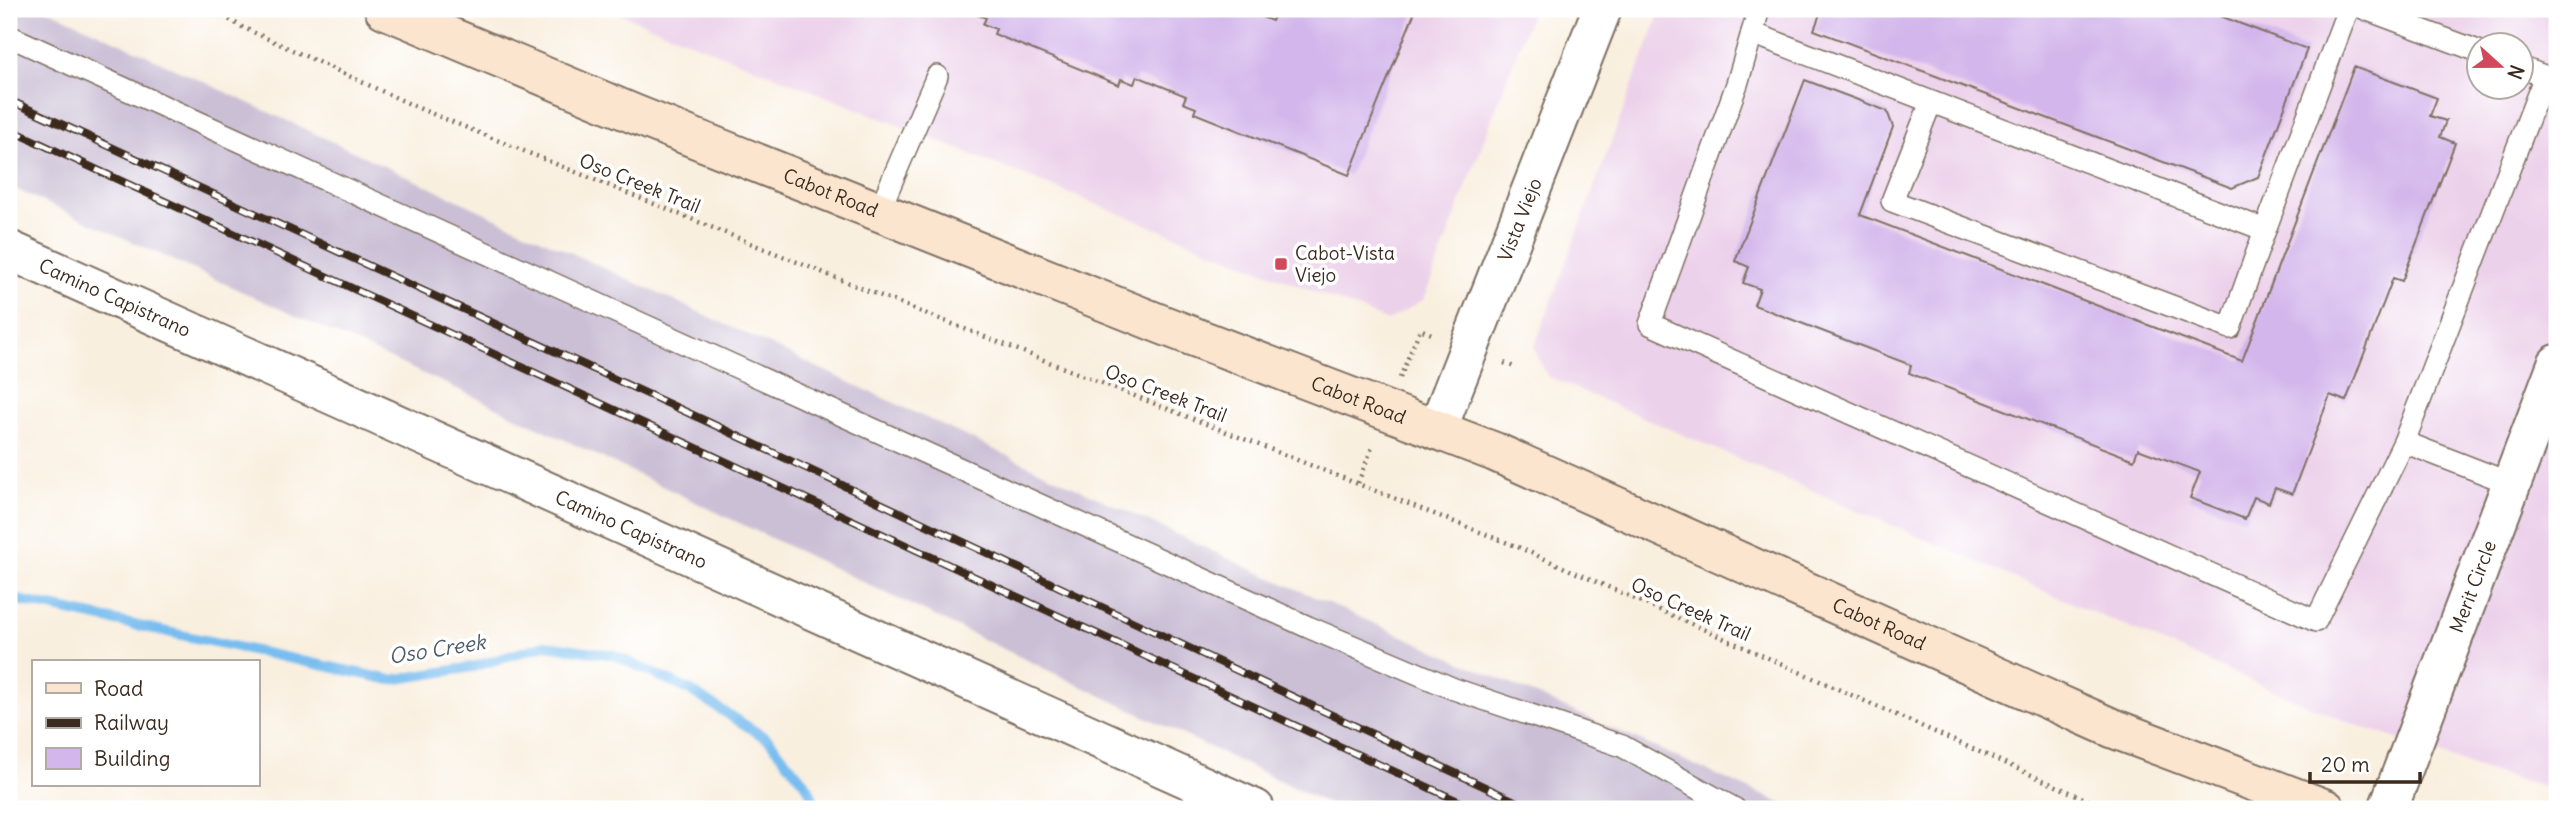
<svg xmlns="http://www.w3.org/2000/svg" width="2566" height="818" viewBox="0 0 2566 818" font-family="Delius,sans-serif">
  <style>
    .built { fill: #ecd1ea; fill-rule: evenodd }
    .industrial { fill: #cbbfd5 }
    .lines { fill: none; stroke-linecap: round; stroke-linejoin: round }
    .stream { stroke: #78bdef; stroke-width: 10 }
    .building { fill: #d3b6eb }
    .service-casing { stroke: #7e6f62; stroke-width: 24 }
    .minor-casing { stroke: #7e6f62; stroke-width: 42 }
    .tertiary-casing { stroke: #7e6f62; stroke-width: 42 }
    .secondary-casing { stroke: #7e6f62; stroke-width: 42 }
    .path { stroke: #7e6f62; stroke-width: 4.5; stroke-dasharray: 2 5; stroke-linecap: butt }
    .service { stroke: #fff; stroke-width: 21 }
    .minor { stroke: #fff; stroke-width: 38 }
    .tertiary { stroke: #fff; stroke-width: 38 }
    .secondary { stroke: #fbe5cf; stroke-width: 38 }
    .rail-casing { stroke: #3b2a1e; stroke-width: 8 }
    .rail { stroke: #fff; stroke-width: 5; stroke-dasharray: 16; stroke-linecap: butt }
    .poi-dot { fill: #d1495b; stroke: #fff; stroke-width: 2.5 }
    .labels { text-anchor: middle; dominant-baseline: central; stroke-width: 7; stroke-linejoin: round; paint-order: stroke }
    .street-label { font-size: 19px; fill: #3b2a1e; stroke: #fff }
    .poi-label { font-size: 19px; fill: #3b2a1e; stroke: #fff; text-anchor: start }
    .water-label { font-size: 21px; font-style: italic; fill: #505d67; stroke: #fff }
  </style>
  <rect width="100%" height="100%" fill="#fff"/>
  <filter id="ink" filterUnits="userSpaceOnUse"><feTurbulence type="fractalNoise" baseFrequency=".0143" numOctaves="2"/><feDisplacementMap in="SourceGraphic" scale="14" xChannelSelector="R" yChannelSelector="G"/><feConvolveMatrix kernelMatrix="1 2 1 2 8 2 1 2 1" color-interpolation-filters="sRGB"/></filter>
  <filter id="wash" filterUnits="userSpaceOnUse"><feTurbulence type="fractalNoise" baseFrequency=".00686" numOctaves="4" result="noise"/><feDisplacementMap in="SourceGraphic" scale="28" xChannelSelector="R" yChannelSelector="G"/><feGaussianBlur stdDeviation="1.57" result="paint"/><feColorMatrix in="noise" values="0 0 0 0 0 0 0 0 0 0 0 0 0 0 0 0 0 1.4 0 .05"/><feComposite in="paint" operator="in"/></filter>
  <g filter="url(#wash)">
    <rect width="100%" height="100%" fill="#f9efdf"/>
    <g class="built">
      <path d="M608,9H1533L1424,299L1388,321Z"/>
      <path d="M1661,9H2557V789L2490,772L2340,719L1547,376L1534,348ZM2478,46H2520V88H2478Z"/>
    </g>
    <path class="industrial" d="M9,9H47L1249,568L1794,809H1339L477,398L9,186Z"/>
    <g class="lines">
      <path class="stream" d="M9,598L391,680L473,667L545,645L614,655L691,691L769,740L808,787L817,809"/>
    </g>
    <g id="blocks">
      <g class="building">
        <path d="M963,9H1241L1272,21L1277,9H1416L1349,175L1194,113L1196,108L1183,103L1186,96L1137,76L1134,84L1121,79L1119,85L994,34L996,29L983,24L986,18Z"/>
        <path d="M1822,9H2202L2307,49L2258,177L2232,188L1814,30Z"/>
        <path d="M2354,67L2437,98L2430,116L2446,121L2440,137L2455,143L2402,281L2393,278L2346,401L2330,395L2292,494L2275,488L2269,503L2254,497L2245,519L2190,498L2200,472L2138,449L2134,460L1909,373L1911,365L1754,305L1760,289L1743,283L1749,267L1735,261L1805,80L1887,111L1893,127L1860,215L2242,361Z"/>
      </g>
    </g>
  </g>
  <g filter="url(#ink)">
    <use href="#blocks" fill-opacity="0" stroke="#7e6f62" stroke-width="2"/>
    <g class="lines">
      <g class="service-casing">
        <g id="service">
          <path d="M1759,9L1737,84L1650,324L2316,621L2404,442L2545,76"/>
          <path d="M2365,9L2478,51"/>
          <path d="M1752,33L2265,230L2348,9"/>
          <path d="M9,36L1308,627L1454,689L1622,746L1735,809"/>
          <path d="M2520,67L2557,81"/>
          <path d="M1931,102L1892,201L2230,328L2265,230"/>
          <path d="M879,211L937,76"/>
          <path d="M2404,442L2512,484"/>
        </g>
      </g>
      <g class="minor-casing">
        <g id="minor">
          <path id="s1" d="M9,250L1255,809"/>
          <path id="s2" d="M2388,809L2557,364"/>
        </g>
      </g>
      <g class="tertiary-casing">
        <g id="tertiary">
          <path id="s3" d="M1437,430L1602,9"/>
        </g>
      </g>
      <g class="secondary-casing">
        <g id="secondary">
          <path id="s4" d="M384,9L634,114L1163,325L1495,452L2112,728L2326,809"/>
        </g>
      </g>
      <g class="path">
        <path d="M211,9L242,27L423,110L861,288L1518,547L2108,809"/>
        <path d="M1504,363L1517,368"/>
        <path d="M1400,378L1420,329L1434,335"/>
        <path d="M1358,483L1373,445"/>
      </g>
      <use href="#service" class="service"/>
      <use href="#minor" class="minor"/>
      <use href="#tertiary" class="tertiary"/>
      <use href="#secondary" class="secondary"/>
      <g class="rail-casing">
        <g id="rail">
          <path d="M9,100L708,422L1532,809"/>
          <path d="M9,129L1475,809"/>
        </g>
      </g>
      <use href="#rail" class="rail"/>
    </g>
  </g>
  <rect class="poi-dot" x="1274" y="257" width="14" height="14" rx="3.5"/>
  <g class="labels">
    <g class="street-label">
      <text transform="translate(640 183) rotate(22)">Oso Creek Trail</text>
      <text stroke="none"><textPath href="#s4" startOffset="483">Cabot Road</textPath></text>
      <text stroke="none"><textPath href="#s3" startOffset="226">Vista Viejo</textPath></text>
      <text stroke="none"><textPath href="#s1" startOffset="116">Camino Capistrano</textPath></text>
      <text transform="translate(1166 393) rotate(21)">Oso Creek Trail</text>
      <text stroke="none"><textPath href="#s4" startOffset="1050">Cabot Road</textPath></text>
      <text stroke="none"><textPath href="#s1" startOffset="682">Camino Capistrano</textPath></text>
      <text stroke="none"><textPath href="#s2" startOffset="238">Merit Circle</textPath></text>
      <text transform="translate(1691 609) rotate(24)">Oso Creek Trail</text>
      <text stroke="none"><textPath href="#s4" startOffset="1617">Cabot Road</textPath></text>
    </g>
    <g class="poi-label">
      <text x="1295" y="253">Cabot-Vista<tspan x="1295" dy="22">Viejo</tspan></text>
    </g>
    <g class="water-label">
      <text transform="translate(437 649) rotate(-9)">Oso Creek</text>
    </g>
  </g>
  <rect width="2566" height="818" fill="none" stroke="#fff" stroke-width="35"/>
  <rect x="32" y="660" width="228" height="126" fill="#ffffff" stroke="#b1aaa5" stroke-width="2"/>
  <rect x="46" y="683" width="35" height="10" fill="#fbe5cf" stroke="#b1aaa5" stroke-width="2"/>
  <text x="94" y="696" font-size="21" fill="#3b2a1e">Road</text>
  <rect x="46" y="718" width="35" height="10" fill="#3b2a1e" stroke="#b1aaa5" stroke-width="2"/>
  <text x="94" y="730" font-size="21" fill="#3b2a1e">Railway</text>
  <rect x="46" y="748" width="35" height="21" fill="#d3b6eb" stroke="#b1aaa5" stroke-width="2"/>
  <text x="94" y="766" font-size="21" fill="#3b2a1e">Building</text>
  <g transform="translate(2500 66) rotate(111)"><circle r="33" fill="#ffffff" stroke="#b1aaa5" stroke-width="2"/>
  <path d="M0-5L12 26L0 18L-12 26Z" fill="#d1495b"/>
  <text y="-10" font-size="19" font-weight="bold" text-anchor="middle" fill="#3b2a1e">N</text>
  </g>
  <path d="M2310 772v10h110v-10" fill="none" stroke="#3b2a1e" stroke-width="3.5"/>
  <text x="2321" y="772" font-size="21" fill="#3b2a1e" stroke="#ffffff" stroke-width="5" paint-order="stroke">20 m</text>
</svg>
